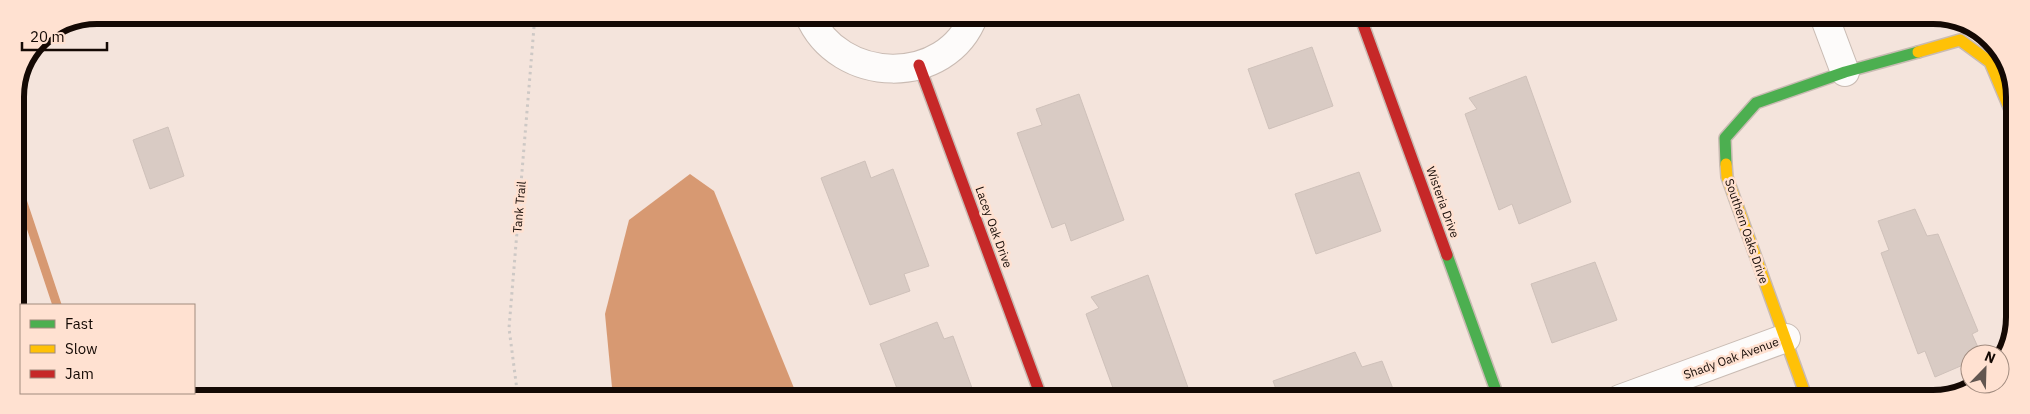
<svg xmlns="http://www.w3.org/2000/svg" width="2030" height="414" viewBox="0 0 2030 414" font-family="'IBM Plex Sans',sans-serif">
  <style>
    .water { fill: #d79972 }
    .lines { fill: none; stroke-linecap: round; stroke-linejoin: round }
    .stream { stroke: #d79972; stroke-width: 9 }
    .building { fill: #d9cbc4; stroke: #cfc1ba }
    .street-casing { stroke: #c9bbb3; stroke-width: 30 }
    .fast-casing { stroke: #c9bbb3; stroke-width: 14 }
    .slow-casing { stroke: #c9bbb3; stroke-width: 14 }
    .jam-casing { stroke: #c9bbb3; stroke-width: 14 }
    .path { stroke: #cdc8c5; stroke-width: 3; stroke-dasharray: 2.5 4; stroke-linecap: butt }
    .street { stroke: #fdfbfa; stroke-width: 28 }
    .fast { stroke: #4caf50; stroke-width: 11 }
    .slow { stroke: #ffc107; stroke-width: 11 }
    .jam { stroke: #c62828; stroke-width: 11 }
    .labels { text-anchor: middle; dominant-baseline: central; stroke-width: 5; stroke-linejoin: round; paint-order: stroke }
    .street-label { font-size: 12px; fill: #140904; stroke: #ffe1d1 }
    .rim { fill: none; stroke: #140904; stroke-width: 6 }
  </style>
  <rect width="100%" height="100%" fill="#f4e4dc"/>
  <path class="water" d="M690,174L714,191L798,398H613L605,314L629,220Z"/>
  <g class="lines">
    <g class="stream">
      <path d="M16,182L57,305"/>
      <path d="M89,393L91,398"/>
    </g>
  </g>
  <g class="building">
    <path d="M1167,15H1197L1170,25Z"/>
    <path d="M1312,47L1333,106L1269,129L1248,69Z"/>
    <path d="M1526,76L1571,202L1519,224L1512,204L1499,210L1465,114L1477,109L1469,98Z"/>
    <path d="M1079,94L1124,220L1071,241L1065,223L1052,228L1017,133L1042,125L1036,109Z"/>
    <path d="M168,127L184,176L150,189L133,140Z"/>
    <path d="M865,161L871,178L893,169L929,266L904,274L910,291L870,305L821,178Z"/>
    <path d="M1359,172L1381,231L1316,254L1295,194Z"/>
    <path d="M1915,209L1927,236L1938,234L1978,331L1972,334L1981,354H1970V362L1935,377L1925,351L1918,354L1881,253L1889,250L1878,221Z"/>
    <path d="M1595,262L1617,320L1552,343L1531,284Z"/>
    <path d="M1148,275L1192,399H1117L1086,314L1099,308L1091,297Z"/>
    <path d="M937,322L944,339L953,336L976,399H901L880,344Z"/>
    <path d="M1355,352L1362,367L1382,361L1397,399H1274L1279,397L1273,381Z"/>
  </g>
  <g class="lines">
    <g class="street-casing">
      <g id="street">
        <path d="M809,15C838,85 947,88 974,15"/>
        <path d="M1824,16L1845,72"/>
        <path d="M1620,399L1786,338"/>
      </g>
    </g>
    <g class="fast-casing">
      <g id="fast">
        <path d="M1726,164L1725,138L1756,103L1845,72L1918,52"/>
        <path d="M1447,255L1499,399"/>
      </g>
    </g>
    <g class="slow-casing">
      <g id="slow">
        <path d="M1918,52L1960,40L1990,62L2014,119"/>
        <path d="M1726,164L1727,177L1807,399"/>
      </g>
    </g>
    <g class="jam-casing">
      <g id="jam">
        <path d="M1360,16L1447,255"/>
        <path d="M919,65L1042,399"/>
      </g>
    </g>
    <path class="path" d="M518,398L509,328L535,15"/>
    <use href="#street" class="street"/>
    <use href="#fast" class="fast"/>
    <use href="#slow" class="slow"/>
    <use href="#jam" class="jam"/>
  </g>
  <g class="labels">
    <g class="street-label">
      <text transform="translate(1443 202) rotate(70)">Wisteria Drive</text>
      <text transform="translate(519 207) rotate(-85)">Tank Trail</text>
      <text transform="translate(994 227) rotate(70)">Lacey Oak Drive</text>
      <text transform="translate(1747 231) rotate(71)">Southern Oaks Drive</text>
      <text transform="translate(1731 358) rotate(-20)">Shady Oak Avenue</text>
    </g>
  </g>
  <path d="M0 0H2030V414H0ZM97 24H1933A73 73 0 0 1 2006 97V317A73 73 0 0 1 1933 390H97A73 73 0 0 1 24 317V97A73 73 0 0 1 97 24Z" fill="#ffe1d1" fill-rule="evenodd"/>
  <path class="rim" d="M97 24H1933A73 73 0 0 1 2006 97V317A73 73 0 0 1 1933 390H97A73 73 0 0 1 24 317V97A73 73 0 0 1 97 24Z"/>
  <rect x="20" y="304" width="175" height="90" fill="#ffe1d1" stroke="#a18b7f"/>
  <rect x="30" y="320" width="25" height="8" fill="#4caf50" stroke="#a18b7f"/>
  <text x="65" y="329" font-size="15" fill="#140904">Fast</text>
  <rect x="30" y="345" width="25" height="8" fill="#ffc107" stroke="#a18b7f"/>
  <text x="65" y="354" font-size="15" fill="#140904">Slow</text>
  <rect x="30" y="370" width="25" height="8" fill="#c62828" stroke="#a18b7f"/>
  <text x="65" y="379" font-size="15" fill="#140904">Jam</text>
  <g transform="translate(1985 369) rotate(23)"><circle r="24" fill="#ffe1d1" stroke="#a18b7f"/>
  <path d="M0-4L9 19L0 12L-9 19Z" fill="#625650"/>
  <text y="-8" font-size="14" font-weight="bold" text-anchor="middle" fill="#140904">N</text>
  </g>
  <path d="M22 42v8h85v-8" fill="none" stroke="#140904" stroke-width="2.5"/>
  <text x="30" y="42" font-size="15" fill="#140904" stroke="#ffe1d1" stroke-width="4" paint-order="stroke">20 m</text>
</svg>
